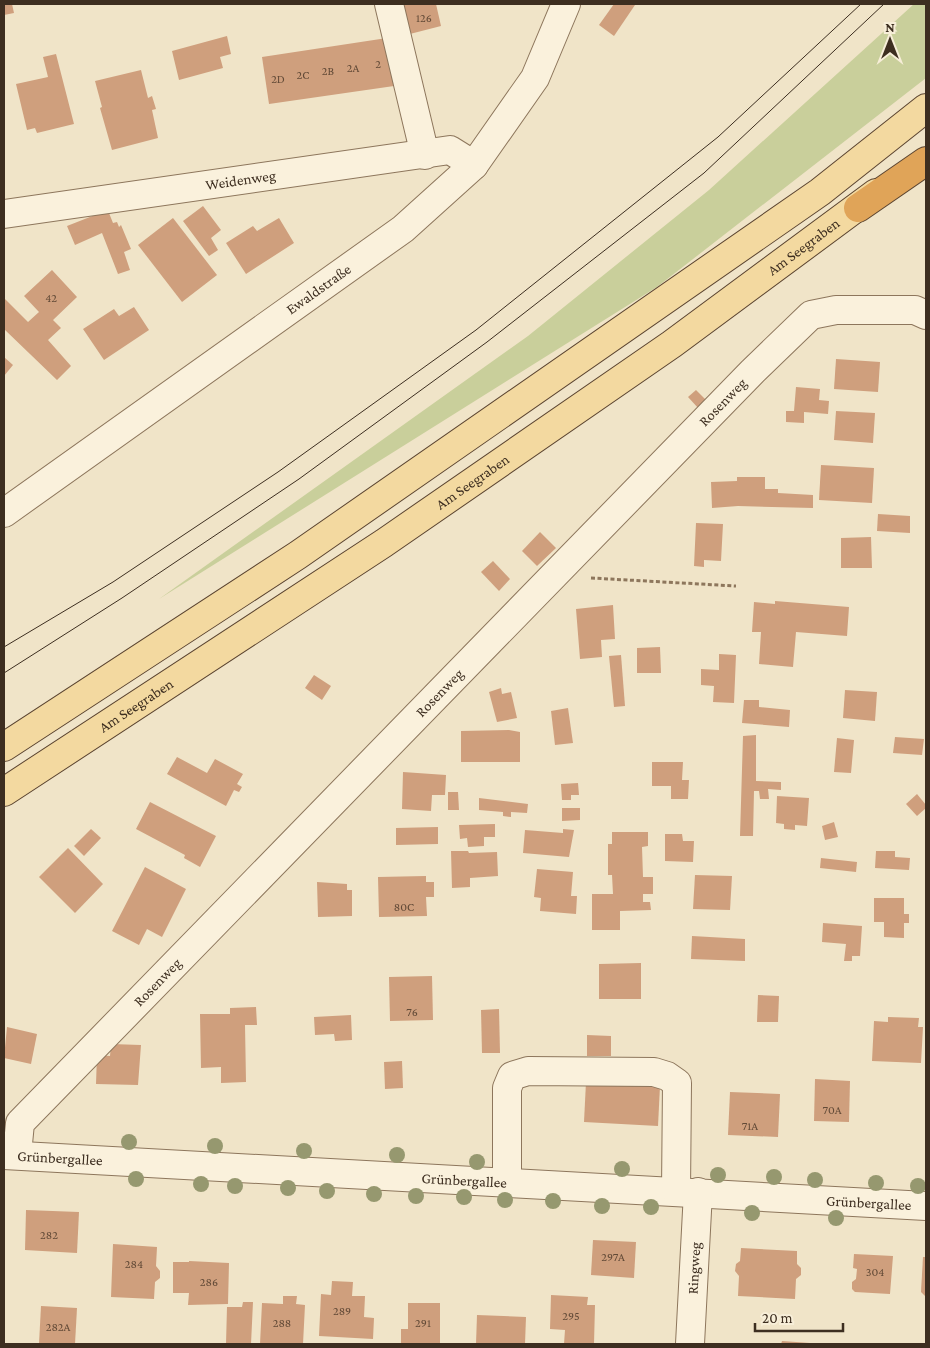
<svg xmlns="http://www.w3.org/2000/svg" width="930" height="1348" viewBox="0 0 930 1348" font-family="'Crimson Pro',serif">
  <style>
    .green { fill: #c9cf9b }
    .building { fill: #cf9f7d }
    .lines { fill: none; stroke-linecap: round; stroke-linejoin: round }
    .minor-casing { stroke: #8d765c; stroke-width: 30 }
    .major-casing { stroke: #5b4430; stroke-width: 30 }
    .highway-casing { stroke: #5b4430; stroke-width: 30 }
    .path { stroke: #8d765c; stroke-width: 3; stroke-dasharray: 4 2.5; stroke-linecap: butt }
    .minor { stroke: #faf1dc; stroke-width: 28 }
    .major { stroke: #f3d9a0; stroke-width: 28 }
    .highway { stroke: #e0a458; stroke-width: 28 }
    .tram { stroke: #3d2e20; stroke-width: 1 }
    .tree { fill: #96986f }
    .labels { text-anchor: middle; dominant-baseline: central; stroke-width: 4; stroke-linejoin: round; paint-order: stroke }
    .number-label { font-size: 12px; fill: #624a37 }
    .street-label { font-size: 15px; fill: #3d2e20; stroke: #f7eed8 }
  </style>
  <rect width="100%" height="100%" fill="#f0e4c8"/>
  <path class="green" d="M914,4H926V78L657,287L159,599L528,336L709,190Z"/>
  <g class="building">
    <path d="M4,4H12L14,13L4,15Z"/>
    <path d="M399,4H436L441,26L406,35Z"/>
    <path d="M614,4L635,5L614,36L599,25Z"/>
    <path d="M227,36L231,54L220,57L223,68L179,80L172,51Z"/>
    <path d="M387,38L394,86L269,104L262,57Z"/>
    <path d="M56,54L74,124L37,133L35,128L27,130L16,84L48,77L43,57Z"/>
    <path d="M141,70L148,98L152,96L156,109L152,110L158,138L112,150L100,108L102,107L95,81Z"/>
    <path d="M203,206L221,230L211,238L218,250L209,256L183,221Z"/>
    <path d="M109,213L113,223L117,222L119,227L121,225L131,249L124,252L130,270L118,274L102,233L75,245L67,226L95,215Z"/>
    <path d="M173,218L217,275L182,302L138,245Z"/>
    <path d="M279,218L294,243L246,274L226,243L253,226L257,231Z"/>
    <path d="M52,270L77,297L53,320L61,328L48,340L71,366L57,380L4,329V298L28,322L39,312L24,296Z"/>
    <path d="M134,307L149,330L104,360L83,329L114,309L119,316Z"/>
    <path d="M4,357L13,365L4,376Z"/>
    <path d="M836,359L880,362L878,392L834,389Z"/>
    <path d="M796,387L820,389L819,400L829,401L828,414L804,412V423L786,422V411H794Z"/>
    <path d="M696,390L707,401L699,409L688,397Z"/>
    <path d="M836,411L875,413L873,443L834,440Z"/>
    <path d="M821,465L874,468L872,503L819,500Z"/>
    <path d="M737,477H765V489H778V493L813,495V508L738,506L712,508L711,482L737,481Z"/>
    <path d="M878,514L910,516V533L877,531Z"/>
    <path d="M696,523L723,524L721,561L704,560V567L694,566Z"/>
    <path d="M540,532L556,548L537,566L522,551Z"/>
    <path d="M871,537L872,568H841V538Z"/>
    <path d="M493,561L510,579L499,591L481,572Z"/>
    <path d="M775,601L849,607L847,636L796,632L793,667L759,664L761,632H752L754,602L775,604Z"/>
    <path d="M613,605L615,639L601,640L602,657L580,659L576,609Z"/>
    <path d="M660,647L661,673H637V648Z"/>
    <path d="M719,654L736,655L734,703L713,702L714,686L701,685V669L719,670Z"/>
    <path d="M621,655L625,706L614,707L609,656Z"/>
    <path d="M314,675L331,686L322,700L305,688Z"/>
    <path d="M501,688L502,694L511,692L517,718L497,722L489,692Z"/>
    <path d="M845,690L877,692L875,721L843,718Z"/>
    <path d="M744,700H759V707L790,710L789,727L742,723Z"/>
    <path d="M568,708L573,743L555,745L551,711Z"/>
    <path d="M509,730L520,732V762H461V731Z"/>
    <path d="M756,735V781L781,782V790L768,789L769,799H760L759,791H754L753,836H740L743,736Z"/>
    <path d="M895,737L924,739L922,755L893,753Z"/>
    <path d="M837,738L854,740L851,773L834,772Z"/>
    <path d="M177,757L207,773L215,759L243,774L237,784L242,787L239,792L234,790L226,806L167,774Z"/>
    <path d="M652,762H683L682,780H689L688,799H671V786H652Z"/>
    <path d="M403,772L446,775L445,795H432L431,811L402,809Z"/>
    <path d="M578,783L579,795H571V800H562L561,784Z"/>
    <path d="M448,792H458L459,810H448Z"/>
    <path d="M917,794L926,805V808L917,816L906,804Z"/>
    <path d="M777,796L809,798L807,826L795,825V830L784,829V824L776,823Z"/>
    <path d="M479,798L528,804L527,813L511,812V817L503,816V812L479,810Z"/>
    <path d="M150,802L216,836L200,867L184,858L185,855L136,829Z"/>
    <path d="M562,808H580V820L562,821Z"/>
    <path d="M834,822L838,837L825,840L822,826Z"/>
    <path d="M495,824V837H484V846L468,847L467,838L460,839L459,825Z"/>
    <path d="M438,827V844L396,845V828Z"/>
    <path d="M91,829L101,838L84,856L74,846Z"/>
    <path d="M563,829L574,830L569,857L523,853L525,830L563,833Z"/>
    <path d="M612,832H648V846L642,847L643,877H653V894H643V902H650L651,910L620,911V930H592V894H613L612,875H608V844H612Z"/>
    <path d="M665,834H682L683,841H694L693,862L665,861Z"/>
    <path d="M68,848L103,884L75,913L39,877Z"/>
    <path d="M451,851H468L469,853L497,852L498,876L470,878V887L452,888Z"/>
    <path d="M876,851H895V857L910,858L909,870L875,868Z"/>
    <path d="M821,858L857,862L856,872L820,868Z"/>
    <path d="M145,867L186,889L162,937L147,929L139,945L112,931Z"/>
    <path d="M537,869L573,872L571,896H577L576,914L540,911L541,898L534,897Z"/>
    <path d="M695,875L732,876L730,910L693,909Z"/>
    <path d="M426,876V882H434V897H426L427,916L379,917L378,877Z"/>
    <path d="M317,882L347,884V890H352V916L318,917Z"/>
    <path d="M874,898H904V914H909V923H904V938L884,937V922H874Z"/>
    <path d="M823,923L862,926L860,956H852V961H844L846,944L822,942Z"/>
    <path d="M692,936L745,939V961L691,959Z"/>
    <path d="M641,963V999H599V964Z"/>
    <path d="M432,976L433,1020L390,1021L389,977Z"/>
    <path d="M758,995L779,996L778,1022H757Z"/>
    <path d="M256,1007L257,1025H245L246,1082L221,1083V1067L201,1068L200,1014H230V1008Z"/>
    <path d="M499,1009L500,1053H482L481,1010Z"/>
    <path d="M351,1015L352,1040L335,1041L334,1034L315,1035L314,1017Z"/>
    <path d="M888,1017L919,1018L918,1027H923L921,1063L872,1061L874,1021L888,1022Z"/>
    <path d="M7,1027L37,1034L31,1064L4,1058Z"/>
    <path d="M587,1035L611,1036V1056H587Z"/>
    <path d="M111,1044L141,1045L138,1085L96,1084L97,1055L110,1056Z"/>
    <path d="M402,1061L403,1088L385,1089L384,1062Z"/>
    <path d="M815,1079L850,1081L849,1122L814,1121Z"/>
    <path d="M586,1082L660,1086L658,1126L584,1122Z"/>
    <path d="M730,1092L780,1094L778,1137L728,1135Z"/>
    <path d="M26,1210L79,1212L77,1253L25,1250Z"/>
    <path d="M593,1240L636,1242L634,1278L591,1275Z"/>
    <path d="M113,1244L157,1247L156,1266L160,1271V1278L155,1282L154,1299L111,1297Z"/>
    <path d="M741,1248L797,1251V1264L801,1268V1275L796,1279L795,1299L738,1296L739,1276L735,1271L736,1264L740,1261Z"/>
    <path d="M854,1254L893,1256L890,1294L855,1292L852,1289V1282L856,1279L857,1269L853,1268Z"/>
    <path d="M923,1257H926V1297L921,1292Z"/>
    <path d="M189,1261L229,1263L228,1304L188,1305L189,1293H173V1262H189Z"/>
    <path d="M332,1281L353,1282L352,1296H365L364,1317L374,1318L373,1339L319,1336L321,1294L331,1295Z"/>
    <path d="M551,1295L588,1297L587,1305H595L594,1344H564L565,1330L550,1329Z"/>
    <path d="M283,1296H297L296,1304L305,1305L303,1344H260L262,1303L283,1304Z"/>
    <path d="M243,1302H253L251,1344H226L227,1307H242Z"/>
    <path d="M408,1303H440V1344H401V1329H408Z"/>
    <path d="M41,1306L77,1308L75,1344H39Z"/>
    <path d="M477,1315L526,1317L525,1344H476Z"/>
    <path d="M782,1341L810,1343V1344H781Z"/>
  </g>
  <g class="lines">
    <g class="minor-casing">
      <g id="minor">
        <path d="M389,4L425,155"/>
        <path id="s1" d="M4,214L450,150L474,165"/>
        <path id="s2" d="M4,513L403,229L474,165L535,78L566,4"/>
        <path id="s3" d="M17,1154L20,1123L753,371L811,315L836,310H915L926,315"/>
        <path id="s4" d="M4,1155L926,1206"/>
        <path d="M507,1181V1088L512,1076L528,1071L654,1072L667,1076L677,1083L676,1191"/>
        <path id="s5" d="M690,1344L698,1192"/>
      </g>
    </g>
    <g class="major-casing">
      <g id="major">
        <path d="M4,747L298,555L820,192L926,108"/>
        <path id="s6" d="M4,792L384,543L672,344L876,193"/>
      </g>
    </g>
    <g class="highway-casing">
      <path id="highway" d="M858,208L926,161"/>
    </g>
    <path class="path" d="M591,578L736,586"/>
    <use href="#minor" class="minor"/>
    <use href="#major" class="major"/>
    <use href="#highway" class="highway"/>
    <g class="tram">
      <path d="M4,647L113,582L278,472L476,330L718,137L861,4"/>
      <path d="M4,673L122,598L299,479L487,342L704,173L884,4"/>
    </g>
  </g>
  <g class="tree">
    <circle cx="129" cy="1142" r="8"/>
    <circle cx="215" cy="1146" r="8"/>
    <circle cx="304" cy="1151" r="8"/>
    <circle cx="397" cy="1155" r="8"/>
    <circle cx="477" cy="1162" r="8"/>
    <circle cx="622" cy="1169" r="8"/>
    <circle cx="718" cy="1175" r="8"/>
    <circle cx="774" cy="1177" r="8"/>
    <circle cx="136" cy="1179" r="8"/>
    <circle cx="815" cy="1180" r="8"/>
    <circle cx="876" cy="1183" r="8"/>
    <circle cx="201" cy="1184" r="8"/>
    <circle cx="235" cy="1186" r="8"/>
    <circle cx="918" cy="1186" r="8"/>
    <circle cx="288" cy="1188" r="8"/>
    <circle cx="327" cy="1191" r="8"/>
    <circle cx="374" cy="1194" r="8"/>
    <circle cx="416" cy="1196" r="8"/>
    <circle cx="464" cy="1197" r="8"/>
    <circle cx="505" cy="1200" r="8"/>
    <circle cx="553" cy="1201" r="8"/>
    <circle cx="602" cy="1206" r="8"/>
    <circle cx="651" cy="1207" r="8"/>
    <circle cx="752" cy="1213" r="8"/>
    <circle cx="836" cy="1218" r="8"/>
  </g>
  <g class="labels">
    <g class="number-label">
      <text x="424" y="18">126</text>
      <text x="378" y="64">2</text>
      <text x="353" y="68">2A</text>
      <text x="328" y="71">2B</text>
      <text x="303" y="75">2C</text>
      <text x="278" y="79">2D</text>
      <text x="51" y="298">42</text>
      <text x="404" y="907">80C</text>
      <text x="412" y="1012">76</text>
      <text x="832" y="1110">70A</text>
      <text x="750" y="1126">71A</text>
      <text x="49" y="1235">282</text>
      <text x="613" y="1257">297A</text>
      <text x="134" y="1264">284</text>
      <text x="875" y="1272">304</text>
      <text x="209" y="1282">286</text>
      <text x="342" y="1311">289</text>
      <text x="571" y="1316">295</text>
      <text x="282" y="1323">288</text>
      <text x="423" y="1323">291</text>
      <text x="58" y="1327">282A</text>
    </g>
    <g class="street-label">
      <text stroke="none"><textPath href="#s1" startOffset="239">Weidenweg</textPath></text>
      <text stroke="none"><textPath href="#s6" startOffset="968">Am Seegraben</textPath></text>
      <text stroke="none"><textPath href="#s2" startOffset="386">Ewaldstraße</textPath></text>
      <text stroke="none"><textPath href="#s3" startOffset="1038">Rosenweg</textPath></text>
      <text stroke="none"><textPath href="#s6" startOffset="562">Am Seegraben</textPath></text>
      <text stroke="none"><textPath href="#s3" startOffset="632">Rosenweg</textPath></text>
      <text stroke="none"><textPath href="#s6" startOffset="158">Am Seegraben</textPath></text>
      <text stroke="none"><textPath href="#s3" startOffset="228">Rosenweg</textPath></text>
      <text stroke="none"><textPath href="#s4" startOffset="56">Grünbergallee</textPath></text>
      <text stroke="none"><textPath href="#s4" startOffset="461">Grünbergallee</textPath></text>
      <text stroke="none"><textPath href="#s4" startOffset="866">Grünbergallee</textPath></text>
      <text stroke="none"><textPath href="#s5" startOffset="76">Ringweg</textPath></text>
    </g>
  </g>
  <rect width="930" height="1348" fill="none" stroke="#3d2e20" stroke-width="10"/>
  <g transform="translate(890 40)" stroke="#f7eed8" stroke-width="4" paint-order="stroke">
  <path d="M0-4L9 19L0 12L-9 19Z" fill="#3d2e20"/>
  <text y="-8" font-size="14" font-weight="bold" text-anchor="middle" fill="#3d2e20">N</text>
  </g>
  <path d="M755 1323v8h88v-8" fill="none" stroke="#3d2e20" stroke-width="2.5"/>
  <text x="762" y="1323" font-size="15" fill="#3d2e20" stroke="#f7eed8" stroke-width="4" paint-order="stroke">20 m</text>
</svg>
